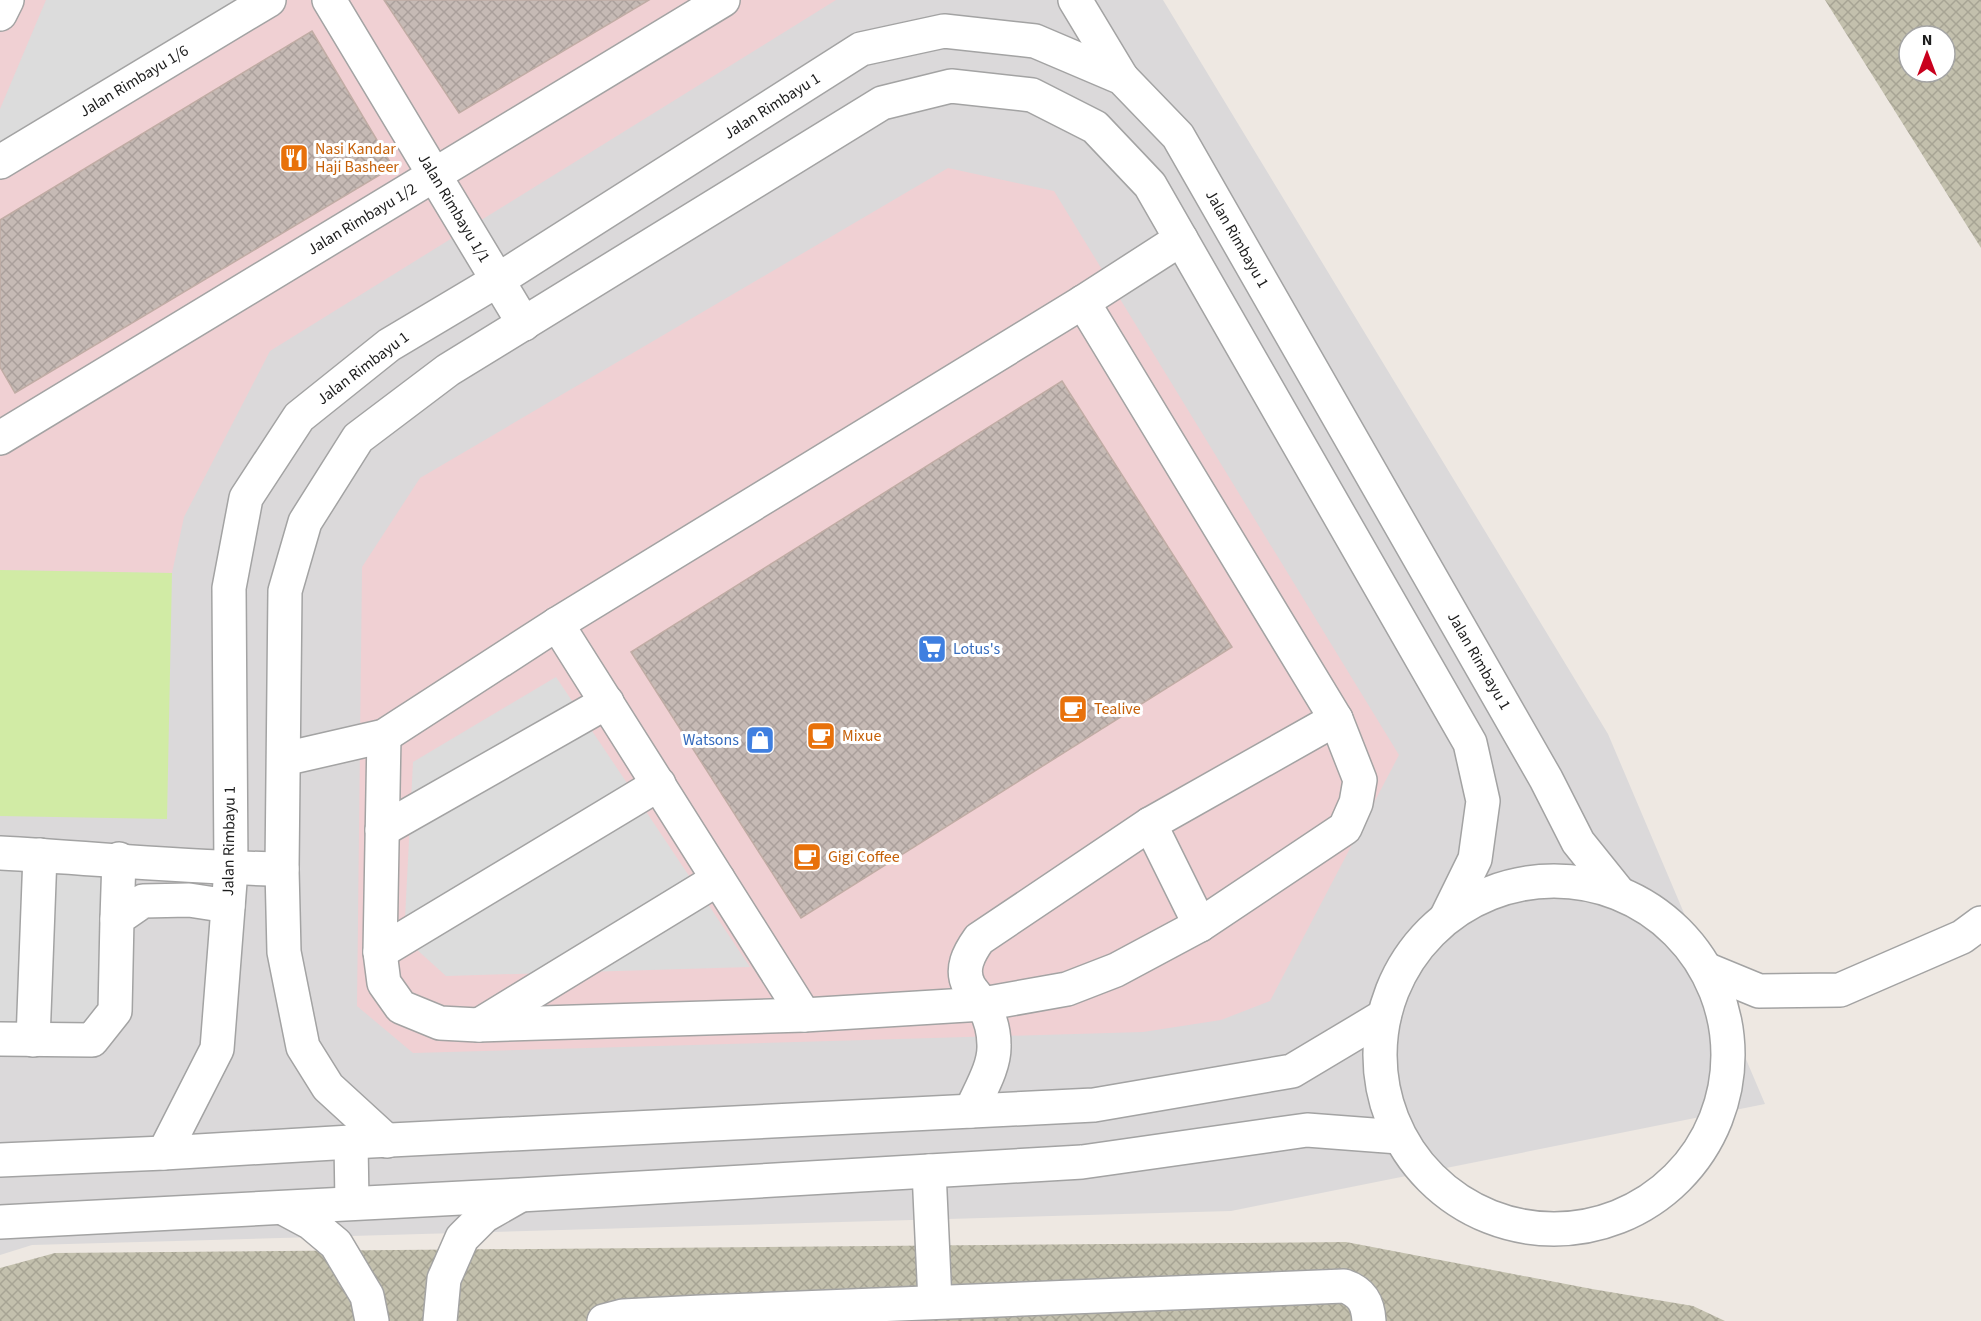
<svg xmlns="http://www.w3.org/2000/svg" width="1981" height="1321" viewBox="0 0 1981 1321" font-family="'Source Sans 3',sans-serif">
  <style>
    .residential { fill: #dbd9da }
    .commercial { fill: #f0d0d3 }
    .construction { fill: url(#construction-cross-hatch); fill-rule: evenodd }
    .grass { fill: #d1eba5 }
    .parking { fill: #dcdcdc }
    .building { fill: url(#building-cross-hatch); stroke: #c0aca4; stroke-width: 1.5 }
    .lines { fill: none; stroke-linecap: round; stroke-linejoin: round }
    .minor-casing { stroke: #a3a3a3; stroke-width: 36 }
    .minor { stroke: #fff; stroke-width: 33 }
    .labels { text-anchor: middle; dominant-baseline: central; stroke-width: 6; stroke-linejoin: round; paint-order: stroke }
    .street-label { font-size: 16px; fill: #1c1c1c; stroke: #fff }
    .food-label { font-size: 16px; fill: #c56008; stroke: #fff; text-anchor: start }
    .shop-label { font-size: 16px; fill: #366cbe; stroke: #fff; text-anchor: start }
  </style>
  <defs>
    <pattern id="construction-cross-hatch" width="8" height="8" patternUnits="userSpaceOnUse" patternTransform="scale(1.5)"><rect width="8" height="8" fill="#c3c0ad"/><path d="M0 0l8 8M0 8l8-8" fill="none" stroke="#a7a494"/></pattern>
    <pattern id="building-cross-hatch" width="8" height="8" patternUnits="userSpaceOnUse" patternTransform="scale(1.5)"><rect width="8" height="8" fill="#c6bab5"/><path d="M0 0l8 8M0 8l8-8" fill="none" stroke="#aa9f9b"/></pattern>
  </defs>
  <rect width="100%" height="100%" fill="#eee8e2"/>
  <path class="residential" d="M0,0H1163L1608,734L1765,1104L1231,1211L32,1245L0,1255Z"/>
  <g class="commercial">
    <path d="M0,0H836L270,351L184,517L172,573L0,570Z"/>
    <path d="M948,168L1054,191L1399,755L1270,1001L1221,1020L1143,1032L413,1053L357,1006L362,567L420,478Z"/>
  </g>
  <g class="construction">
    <path d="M1825,0H1981V248ZM1909,36H1945V72H1909Z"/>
    <path d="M1346,1242L1592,1289L1693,1306L1725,1321H0V1268L55,1253Z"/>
  </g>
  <path class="grass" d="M0,570L172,573L167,819L0,816Z"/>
  <g class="parking">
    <path d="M46,0H240L0,143V109Z"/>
    <path d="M556,677L750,967L446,976L404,938L413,762Z"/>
    <path d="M0,840L126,845L125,1020L0,1050Z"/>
  </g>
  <g class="building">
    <path d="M384,0H649L459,113Z"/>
    <path d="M312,31L393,167L15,393L0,367V220Z"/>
    <path d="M1062,381L1232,647L801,918L631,652Z"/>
  </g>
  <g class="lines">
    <g class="minor-casing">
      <g id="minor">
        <path d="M329,0L524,324"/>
        <path d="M1075,0L1122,78"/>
        <path d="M0,14L7,0"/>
        <path d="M0,162L269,0"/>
        <path d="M0,438L723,0"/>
        <path d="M557,624L804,1015"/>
        <path d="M384,736L380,952L384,983L401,1007L440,1023L478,1025L804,1015L983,1004L1067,989L1116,970L1200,925L1345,828L1356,803L1360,780L1336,719L1083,302"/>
        <path d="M284,759L384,736L557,624L1083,302L1181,239"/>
        <path d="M1150,824L1200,925"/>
        <path d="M382,830L607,702"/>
        <path d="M0,853C94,858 188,868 282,869"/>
        <circle cx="1554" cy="1055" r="174"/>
        <path d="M117,919L119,859"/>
        <path d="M380,952L659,784"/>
        <path d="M1708,970L1759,991L1840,990L1962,937L1981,923"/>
        <path d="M479,1025L718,879"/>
        <path d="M0,1039L92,1040L115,1011L117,919L143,901L189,900L228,906"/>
        <path d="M33,1040L40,855"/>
        <path d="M971,1111C979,1092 995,1067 994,1045C994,1032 990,1017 983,1005C979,998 973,993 969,986C960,969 969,953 979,939L1150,824L1336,719"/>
        <path d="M387,1141L328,1087L303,1047L284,952L282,869L285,591L305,522L358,438L448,370L882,103L951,86L1032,95L1095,127L1150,185L1470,743L1483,801L1475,859L1447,916"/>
        <path d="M351,1142L352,1203"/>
        <path d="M164,1153L217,1049L231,869L229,588L246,498L299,417L389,345L498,280L861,49L944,31L1035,41L1122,78L1178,136L1546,779L1578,842L1619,893"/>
        <path d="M0,1160L164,1153L351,1142L1094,1105L1292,1071L1384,1016"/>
        <path d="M929,1171L935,1302"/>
        <path d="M283,1208L311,1223L336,1244L367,1296L372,1321"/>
        <path d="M0,1222L520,1195L1082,1162L1307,1130L1399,1137"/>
        <path d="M440,1321L444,1279L462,1238L484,1216L519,1196"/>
        <path d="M604,1321L623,1316L701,1312L1344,1286C1362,1292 1368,1303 1369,1321"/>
      </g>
    </g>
    <use href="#minor" class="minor"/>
  </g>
  <defs>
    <g id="restaurant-square" transform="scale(1.5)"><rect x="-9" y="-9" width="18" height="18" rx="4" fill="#e8710a" stroke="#fff"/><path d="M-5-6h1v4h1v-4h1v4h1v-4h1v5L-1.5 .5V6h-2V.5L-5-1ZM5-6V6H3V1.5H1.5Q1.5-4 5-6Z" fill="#fff"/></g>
    <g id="supermarket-square" transform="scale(1.5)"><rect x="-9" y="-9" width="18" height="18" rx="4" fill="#3f7fe0" stroke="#fff"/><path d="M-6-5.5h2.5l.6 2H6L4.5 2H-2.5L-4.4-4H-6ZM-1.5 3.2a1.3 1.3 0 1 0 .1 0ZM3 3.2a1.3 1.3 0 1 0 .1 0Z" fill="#fff"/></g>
    <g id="cafe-square" transform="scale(1.5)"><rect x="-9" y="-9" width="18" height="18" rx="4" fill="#e8710a" stroke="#fff"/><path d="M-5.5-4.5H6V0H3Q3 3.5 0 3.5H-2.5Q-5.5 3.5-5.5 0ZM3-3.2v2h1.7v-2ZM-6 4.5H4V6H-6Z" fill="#fff"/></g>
    <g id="shop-square" transform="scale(1.5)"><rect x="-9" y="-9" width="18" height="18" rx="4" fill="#3f7fe0" stroke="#fff"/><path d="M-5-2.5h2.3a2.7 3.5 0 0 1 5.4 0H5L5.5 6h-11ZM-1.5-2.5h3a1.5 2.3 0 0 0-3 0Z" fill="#fff"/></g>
  </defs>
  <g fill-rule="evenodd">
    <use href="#restaurant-square" x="294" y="158"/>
    <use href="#supermarket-square" x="932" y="649"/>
    <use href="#cafe-square" x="1073" y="709"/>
    <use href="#cafe-square" x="821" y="736"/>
    <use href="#shop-square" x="760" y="740"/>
    <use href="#cafe-square" x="807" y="857"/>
  </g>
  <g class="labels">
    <g class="street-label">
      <text transform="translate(134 81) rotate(-31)">Jalan Rimbayu 1/6</text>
      <text transform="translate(772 106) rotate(-32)">Jalan Rimbayu 1</text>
      <text transform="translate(454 208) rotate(59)">Jalan Rimbayu 1/1</text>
      <text transform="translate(362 219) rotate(-31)">Jalan Rimbayu 1/2</text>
      <text transform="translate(1237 239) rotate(60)">Jalan Rimbayu 1</text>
      <text transform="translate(363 368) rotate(-37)">Jalan Rimbayu 1</text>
      <text transform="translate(1479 661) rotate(60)">Jalan Rimbayu 1</text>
      <text transform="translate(229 841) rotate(-89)">Jalan Rimbayu 1</text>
    </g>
    <g class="food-label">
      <text x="315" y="149">Nasi Kandar<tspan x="315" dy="18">Haji Basheer</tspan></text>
      <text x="1094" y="709">Tealive</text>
      <text x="842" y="736">Mixue</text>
      <text x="828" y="857">Gigi Coffee</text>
    </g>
    <g class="shop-label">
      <text x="953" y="649">Lotus's</text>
      <text x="739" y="740" text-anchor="end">Watsons</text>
    </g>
  </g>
  <g transform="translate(1927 54)"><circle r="28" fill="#ffffff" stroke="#a4a4a4" stroke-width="1.5"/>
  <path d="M0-4.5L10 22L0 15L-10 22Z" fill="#c9001d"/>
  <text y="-9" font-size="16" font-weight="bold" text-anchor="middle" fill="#1c1c1c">N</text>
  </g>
</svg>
